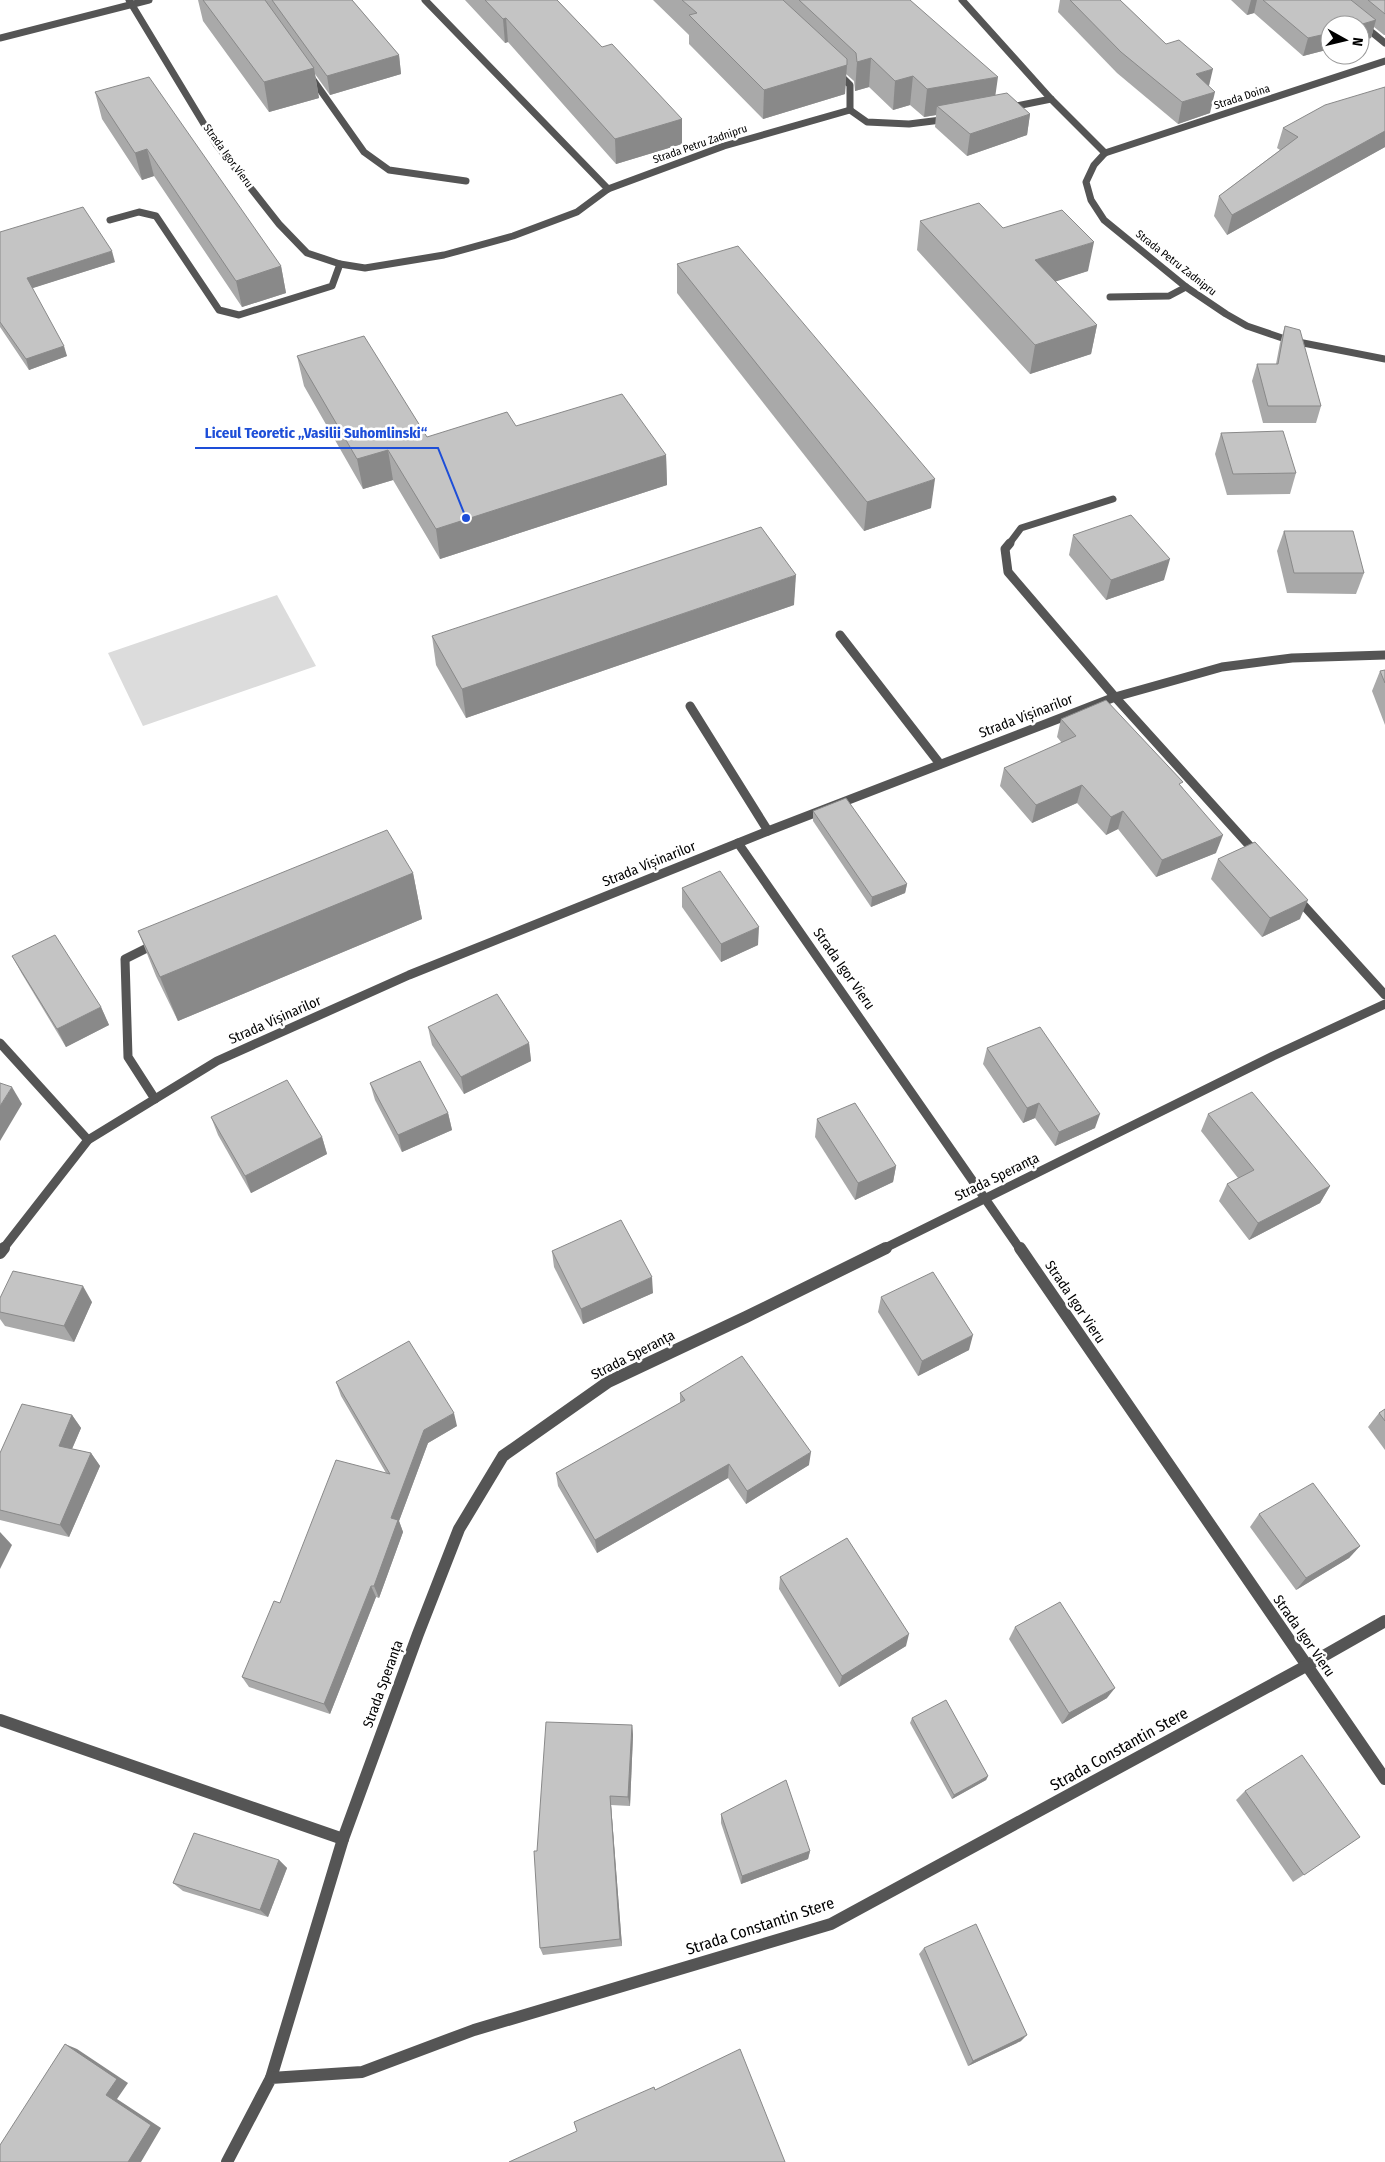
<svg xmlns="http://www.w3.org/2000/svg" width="1385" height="2162" viewBox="0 0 1385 2162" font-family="'Fira Sans Condensed',sans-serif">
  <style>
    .green { fill: #dcdcdc }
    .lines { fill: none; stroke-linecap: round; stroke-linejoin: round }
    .service-far2 { stroke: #555; stroke-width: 7 }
    .service-far1 { stroke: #555; stroke-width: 9 }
    .service { stroke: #555; stroke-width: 12 }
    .minor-far2 { stroke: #555; stroke-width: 7 }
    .minor-far1 { stroke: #555; stroke-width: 9 }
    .minor { stroke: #555; stroke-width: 12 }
    .wall { fill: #a9a9a9 }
    .shaded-wall { fill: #898989 }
    .building { fill: #c4c4c4; stroke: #898989 }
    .labels { text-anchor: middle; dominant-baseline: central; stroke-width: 5; stroke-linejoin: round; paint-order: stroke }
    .far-street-label { font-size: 11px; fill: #000; stroke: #fff }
    .street-label { font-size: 14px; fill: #000; stroke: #fff }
    .near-street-label { font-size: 16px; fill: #000; stroke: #fff }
    .leader { fill: none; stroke: #1d4ed8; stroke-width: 2 }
    .callout-dot { fill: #1d4ed8; stroke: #fff; stroke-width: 2 }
    .callout-label { font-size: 15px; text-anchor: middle; font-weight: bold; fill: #1d4ed8; stroke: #fff; stroke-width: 5; stroke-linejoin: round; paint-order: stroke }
  </style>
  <rect width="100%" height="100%" fill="#fff"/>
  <path class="green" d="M277,595L316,666L143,726L108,653Z"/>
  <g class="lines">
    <g class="service-far2">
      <path d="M425,0L608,189"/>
      <path d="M836,71L850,85V110"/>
      <path d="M309,74L364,152L389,170L466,181"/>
      <path d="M110,220L139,212L156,216L219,310L239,315L332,286L340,264"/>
      <path d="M1110,297L1169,296L1186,287"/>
      <path d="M1009,544L1021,528L1113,499"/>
    </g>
    <g class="service-far1">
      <path d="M1010,543L1005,549L1008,572L1115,697"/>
      <path d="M840,635L940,764"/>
      <path d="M690,706L768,831"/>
      <path d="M155,1099L128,1057L125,959L157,943"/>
    </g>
    <path class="service" d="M0,1720L343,1839"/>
    <g class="minor-far2">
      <path d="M129,0L216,144L279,224L307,253L340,264L365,268L444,255L513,236L577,212L608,189L724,146L850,110L867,122L909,124L949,119"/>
      <path d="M962,0L1051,99L1105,153"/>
      <path d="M1363,25L1385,43"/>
      <path d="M0,38L149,0"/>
      <path d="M1385,61L1105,153L1094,165L1086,182L1091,200L1104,220L1186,287L1226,314L1247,326L1288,340L1385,359"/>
      <path d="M1007,108L1051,99"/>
    </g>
    <g class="minor-far1">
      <path d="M1115,697L1257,854"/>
      <path d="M738,843L1020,1249"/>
      <path d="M1297,898L1385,995"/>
      <path d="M0,1043L88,1140"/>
      <path d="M3,1249L88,1140L217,1061L409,975L768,831L1115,697L1222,667L1292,658L1385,655"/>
      <path d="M883,1249L1273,1056L1385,1004"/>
    </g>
    <g class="minor">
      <path d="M1020,1248L1385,1779"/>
      <path d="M0,1253L4,1248"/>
      <path d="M271,2078L343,1839L418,1634L459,1529L503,1456L608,1382L746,1317L886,1248"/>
      <path d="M227,2162L271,2078L362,2072L474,2030L831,1924L1306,1666L1385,1621"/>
    </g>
  </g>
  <g class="wall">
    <path d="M198,0H352L399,55L401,74L330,95L315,74L319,98L269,112L203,21Z"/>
    <path d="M465,0H557L602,47L682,119V144L616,164L508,42L505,43Z"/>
    <path d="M653,0H910L995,95L1030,114L1027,135L967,156L935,127L936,115L924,117L910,105L893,110L869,87L855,91L854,81L846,74L845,94L763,119L689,44V35Z"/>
    <path d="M1060,0H1120L1209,87L1210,113L1178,124L1117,73L1058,12Z"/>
    <path d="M1231,0H1385V35H1384L1374,27L1371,38L1360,41V25H1330V49L1303,56L1254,13L1247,15Z"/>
    <path d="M1385,87V147L1227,235L1214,216L1219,196L1280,150L1277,148L1283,128Z"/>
    <path d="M95,92L281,266L286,293L242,307L154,176L142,180L102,119Z"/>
    <path d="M920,221L1003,228L1088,271L1055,281L1097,325L1091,354L1030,374L917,250Z"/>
    <path d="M0,232L115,262L32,288L67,356L29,370L0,327Z"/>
    <path d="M677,264L931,508L864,531L677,293Z"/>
    <path d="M1285,326L1321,406L1316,423H1263L1252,381L1257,364H1276L1280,343Z"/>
    <path d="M297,356L427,437L516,426L666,455L667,485L440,559L393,480L363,489L304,386Z"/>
    <path d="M1221,433L1296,473L1290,494L1227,495L1215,454Z"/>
    <path d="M1284,531L1364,573L1356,594L1287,593L1277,551Z"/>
    <path d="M1073,535L1164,580L1106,600L1069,555Z"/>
    <path d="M794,605L466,718L436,665L432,636Z"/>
    <path d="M1385,670V725L1372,691L1380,671Z"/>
    <path d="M1061,719L1182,787L1216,853L1156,877L1118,829L1106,835L1077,803L1032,823L1000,786L1004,768L1062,743L1057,737Z"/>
    <path d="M813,811L907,884L905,893L871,907L813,821Z"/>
    <path d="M1218,859L1300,919L1262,937L1211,879Z"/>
    <path d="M413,873L422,919L178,1021L156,976L138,931Z"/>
    <path d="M682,888L758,945L721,962L682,907Z"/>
    <path d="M12,956L101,1007L109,1025L66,1047L22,974Z"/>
    <path d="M428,1027L529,1043L531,1061L464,1094L432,1045Z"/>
    <path d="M987,1048L1095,1128L1055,1146L1035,1118L1023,1123L983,1064Z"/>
    <path d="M370,1083L448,1113L452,1130L402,1152L375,1100Z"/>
    <path d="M1208,1114L1330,1186L1320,1203L1249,1240L1219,1201L1227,1184L1238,1178L1201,1131Z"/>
    <path d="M211,1117L322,1137L327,1154L251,1193L218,1135Z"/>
    <path d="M817,1119L896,1166L893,1182L855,1200L815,1137Z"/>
    <path d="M552,1251L653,1293L583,1324L554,1267Z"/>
    <path d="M881,1297L969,1350L918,1376L878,1312Z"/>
    <path d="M0,1298L92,1302L74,1342L5,1326L0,1319Z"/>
    <path d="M336,1382L457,1426L428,1443L399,1521L403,1532L379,1598L376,1597L330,1714L249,1687L242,1677L280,1603L386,1473L341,1396Z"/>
    <path d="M680,1393L809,1465L746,1504L728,1478L597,1553L558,1486L556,1473L680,1403Z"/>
    <path d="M1385,1409V1450L1368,1427L1379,1413Z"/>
    <path d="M72,1415L81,1428L72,1449L91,1453L100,1466L69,1537L0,1520V1453Z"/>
    <path d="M1259,1514L1360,1546L1349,1558L1296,1590L1250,1527Z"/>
    <path d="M780,1577L906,1646L839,1687L779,1589Z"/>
    <path d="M1015,1627L1107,1698L1062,1724L1009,1639Z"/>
    <path d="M912,1718L988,1776L986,1780L952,1799L910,1723Z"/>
    <path d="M632,1725L633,1735L630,1806L611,1805L622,1946L543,1955L540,1948L537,1851Z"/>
    <path d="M1245,1791L1360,1837L1293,1882L1236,1800Z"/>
    <path d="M721,1814L810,1851L808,1859L741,1884L721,1823Z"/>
    <path d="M279,1860L287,1868L268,1917L183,1891L173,1883Z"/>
    <path d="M924,1948L1021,2041L968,2066L919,1954Z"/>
  </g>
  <g class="shaded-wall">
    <path d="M1251,0H1257L1254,13L1247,15Z"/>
    <path d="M506,18L508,42L505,43L503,19Z"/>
    <path d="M1376,20L1371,38L1360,41V25Z"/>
    <path d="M1330,33V49L1303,56L1308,38Z"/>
    <path d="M399,55L401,74L330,95L327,76Z"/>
    <path d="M871,58L869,87L855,91L857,62Z"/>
    <path d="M847,65L845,94L763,119L764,90Z"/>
    <path d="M314,68L319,98L269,112L264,82Z"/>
    <path d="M1213,69L1208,90L1196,74Z"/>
    <path d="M913,76L910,105L893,110L895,81Z"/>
    <path d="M998,77L994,105L937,106L936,115L924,117L927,89Z"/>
    <path d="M1215,92L1210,113L1178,124L1182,102Z"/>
    <path d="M1030,114L1027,135L967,156L970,134Z"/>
    <path d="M682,119V144L616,164L615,139Z"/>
    <path d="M1385,131V147L1227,235L1232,215Z"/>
    <path d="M147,149L154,176L142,180L135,153Z"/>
    <path d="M1094,242L1088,271L1030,290L1035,260Z"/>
    <path d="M112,251L115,262L30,289L27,278Z"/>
    <path d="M281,266L286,293L242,307L236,281Z"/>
    <path d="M1097,325L1091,354L1030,374L1035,345Z"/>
    <path d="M64,346L67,356L29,370L26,359Z"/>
    <path d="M388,450L393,480L363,489L357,459Z"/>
    <path d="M666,455L667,485L440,559L436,529Z"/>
    <path d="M935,479L931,508L864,531L867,502Z"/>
    <path d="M1170,559L1164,580L1106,600L1111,580Z"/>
    <path d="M796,575L794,605L466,718L462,689Z"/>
    <path d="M1082,785L1077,803L1032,823L1036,805Z"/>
    <path d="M1123,811L1118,829L1106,835L1111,817Z"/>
    <path d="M1223,835L1216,853L1156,877L1162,860Z"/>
    <path d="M413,873L422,919L178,1021L160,977Z"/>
    <path d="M907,884L905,893L871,907L872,897Z"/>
    <path d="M1308,900L1300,919L1262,937L1270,918Z"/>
    <path d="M759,927L758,945L721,962V944Z"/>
    <path d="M101,1007L109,1025L66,1047L57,1029Z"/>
    <path d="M529,1043L531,1061L464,1094L461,1077Z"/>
    <path d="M12,1087L22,1104L0,1141V1106Z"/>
    <path d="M1039,1103L1035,1118L1023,1123L1027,1108Z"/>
    <path d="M448,1113L452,1130L402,1152L398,1135Z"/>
    <path d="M1100,1114L1095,1128L1055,1146L1059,1132Z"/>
    <path d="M322,1137L327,1154L251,1193L245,1176Z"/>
    <path d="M896,1166L893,1182L855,1200L858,1183Z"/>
    <path d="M1330,1186L1320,1203L1249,1240L1258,1223Z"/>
    <path d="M652,1277L653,1293L583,1324L581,1309Z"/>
    <path d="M83,1286L92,1302L74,1342L64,1326Z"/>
    <path d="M973,1335L969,1350L918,1376L922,1361Z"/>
    <path d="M454,1413L457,1426L428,1443L399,1521L403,1532L379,1598L374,1586L391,1518L424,1430Z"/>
    <path d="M72,1415L81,1428L68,1458L59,1446Z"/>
    <path d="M811,1452L809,1465L746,1504L747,1491Z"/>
    <path d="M91,1453L100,1466L69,1537L60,1525Z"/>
    <path d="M729,1464L728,1478L597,1553L595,1540Z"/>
    <path d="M0,1532L12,1545L0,1569Z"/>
    <path d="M1360,1546L1349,1558L1296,1590L1306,1578Z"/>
    <path d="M371,1586L376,1597L330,1714L324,1704Z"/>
    <path d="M909,1634L906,1646L839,1687L842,1676Z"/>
    <path d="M1115,1688L1107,1698L1062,1724L1069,1713Z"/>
    <path d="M632,1725L633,1735L630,1806L628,1797Z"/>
    <path d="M988,1776L986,1780L952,1799L954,1795Z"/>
    <path d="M610,1796L611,1805L622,1946L620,1939Z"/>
    <path d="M810,1851L808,1859L741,1884L742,1876Z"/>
    <path d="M279,1860L287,1868L268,1917L260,1910Z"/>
    <path d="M1027,2035L1021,2041L968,2066L973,2061Z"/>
    <path d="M65,2044L77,2049L128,2083L117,2099L161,2128L141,2162H128L106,2095Z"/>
  </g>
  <g class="building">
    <path d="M203,0H265L314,68L264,82Z"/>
    <path d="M272,0H352L399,55L327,76Z"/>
    <path d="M485,0H557L602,47L612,44L682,119L615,139L506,18L503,19Z"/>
    <path d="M682,0H783L847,59V65L764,90L689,15L697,13Z"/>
    <path d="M799,0H910L998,77L927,89L913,76L895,81L871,58L857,62L856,53Z"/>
    <path d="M1070,0H1120L1166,44L1179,40L1213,69L1196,74L1215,92L1182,102L1121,52Z"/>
    <path d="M1263,0H1351L1376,20L1359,25H1330V33L1308,38Z"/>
    <path d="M1368,0H1385V14Z"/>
    <path d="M149,77L281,266L236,281L147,149L135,153L95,92Z"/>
    <path d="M1385,87V131L1232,215L1219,196L1298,137L1283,128L1325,105Z"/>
    <path d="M1007,93L1030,114L970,134L937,106Z"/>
    <path d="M979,203L1003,228L1062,210L1094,242L1035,260L1097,325L1035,345L920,221Z"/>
    <path d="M83,207L112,251L27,278L64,346L26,359L0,322V232Z"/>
    <path d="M738,246L935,479L867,502L677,264Z"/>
    <path d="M1285,326L1300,330L1321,406H1268L1257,364H1278Z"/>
    <path d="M364,336L427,437L507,412L516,426L622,394L666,455L436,529L388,450L357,459L297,356Z"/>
    <path d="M1283,431L1296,473L1233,474L1221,433Z"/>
    <path d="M1131,515L1170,559L1111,580L1073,535Z"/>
    <path d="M761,527L796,575L462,689L432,636Z"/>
    <path d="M1284,531H1353L1364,573H1294Z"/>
    <path d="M1385,670V683L1380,671Z"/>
    <path d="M1106,700L1183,782L1179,784L1223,835L1162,860L1123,811L1111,817L1082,785L1036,805L1004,768L1076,736L1061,719Z"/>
    <path d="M846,798L907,884L872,897L813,811Z"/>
    <path d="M387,830L413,873L160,977L138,931Z"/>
    <path d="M1255,842L1308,900L1270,918L1218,859Z"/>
    <path d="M720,871L759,927L721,944L682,888Z"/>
    <path d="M55,935L101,1007L57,1029L12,956Z"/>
    <path d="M497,994L529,1043L461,1077L428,1027Z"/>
    <path d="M1040,1027L1100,1114L1059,1132L1039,1103L1027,1108L987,1048Z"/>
    <path d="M420,1061L448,1113L398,1135L370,1083Z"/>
    <path d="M287,1080L322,1137L245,1176L211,1117Z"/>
    <path d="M0,1083L12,1087L0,1106Z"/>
    <path d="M1252,1092L1330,1186L1258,1223L1227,1184L1254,1170L1208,1114Z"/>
    <path d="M855,1103L896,1166L858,1183L817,1119Z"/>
    <path d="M621,1220L652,1277L581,1309L552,1251Z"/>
    <path d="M13,1271L83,1286L64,1326L0,1312V1298Z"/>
    <path d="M933,1272L973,1335L922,1361L881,1297Z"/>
    <path d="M409,1341L454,1413L424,1430L391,1518L398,1520L374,1586H371L324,1704L242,1677L274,1601L280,1603L336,1460L390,1474L336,1382Z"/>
    <path d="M742,1356L811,1452L747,1491L729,1464L595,1540L556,1473L685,1400L680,1393Z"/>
    <path d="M22,1404L72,1415L59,1446L91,1453L60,1525L0,1510V1453Z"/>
    <path d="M1385,1409V1421L1379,1413Z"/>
    <path d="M1313,1483L1360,1546L1306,1578L1259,1514Z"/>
    <path d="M847,1538L909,1634L842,1676L780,1577Z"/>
    <path d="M1060,1602L1115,1688L1069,1713L1015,1627Z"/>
    <path d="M946,1700L988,1776L954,1795L912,1718Z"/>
    <path d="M546,1722L632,1725L628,1797L610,1796L620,1939L540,1948L534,1851H537Z"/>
    <path d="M1302,1755L1360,1837L1304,1875L1245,1791Z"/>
    <path d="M786,1780L810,1851L742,1876L721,1814Z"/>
    <path d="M194,1833L279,1860L260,1910L173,1883Z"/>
    <path d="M976,1924L1027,2035L973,2061L924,1948Z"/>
    <path d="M65,2044L117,2079L106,2095L151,2125L128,2162H0V2145Z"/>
    <path d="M740,2049L785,2162H509L577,2131L574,2122L654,2087L655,2090Z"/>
  </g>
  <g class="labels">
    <g class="far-street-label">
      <text transform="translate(1242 97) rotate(-18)">Strada Doina</text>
      <text transform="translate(700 144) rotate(-19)">Strada Petru Zadnipru</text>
      <text transform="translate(228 156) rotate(54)">Strada Igor Vieru</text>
      <text transform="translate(1176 263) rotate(38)">Strada Petru Zadnipru</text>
    </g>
    <g class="street-label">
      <text transform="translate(1026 716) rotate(-21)">Strada Vișinarilor</text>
      <text transform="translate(649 864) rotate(-22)">Strada Vișinarilor</text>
      <text transform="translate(844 969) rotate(55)">Strada Igor Vieru</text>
      <text transform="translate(275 1020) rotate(-24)">Strada Vișinarilor</text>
      <text transform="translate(997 1177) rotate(-26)">Strada Speranța</text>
      <text transform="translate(1075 1302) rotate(56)">Strada Igor Vieru</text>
      <text transform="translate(633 1355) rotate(-27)">Strada Speranța</text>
      <text transform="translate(1304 1636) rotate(55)">Strada Igor Vieru</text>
      <text transform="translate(383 1684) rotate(-70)">Strada Speranța</text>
    </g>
    <g class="near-street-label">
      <text transform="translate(1119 1749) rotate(-29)">Strada Constantin Stere</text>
      <text transform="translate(760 1926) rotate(-18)">Strada Constantin Stere</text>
    </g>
  </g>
  <path class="leader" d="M466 518L438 448H195"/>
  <circle class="callout-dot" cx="466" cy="518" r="5"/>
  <g class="callout-label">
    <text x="316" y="438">Liceul Teoretic „Vasilii Suhomlinski“</text>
  </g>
  <g transform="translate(1345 40) rotate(98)"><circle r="24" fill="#ffffff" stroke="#999999"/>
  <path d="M0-4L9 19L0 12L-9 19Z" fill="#000000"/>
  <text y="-8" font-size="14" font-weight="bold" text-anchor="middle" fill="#000000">N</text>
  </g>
</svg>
